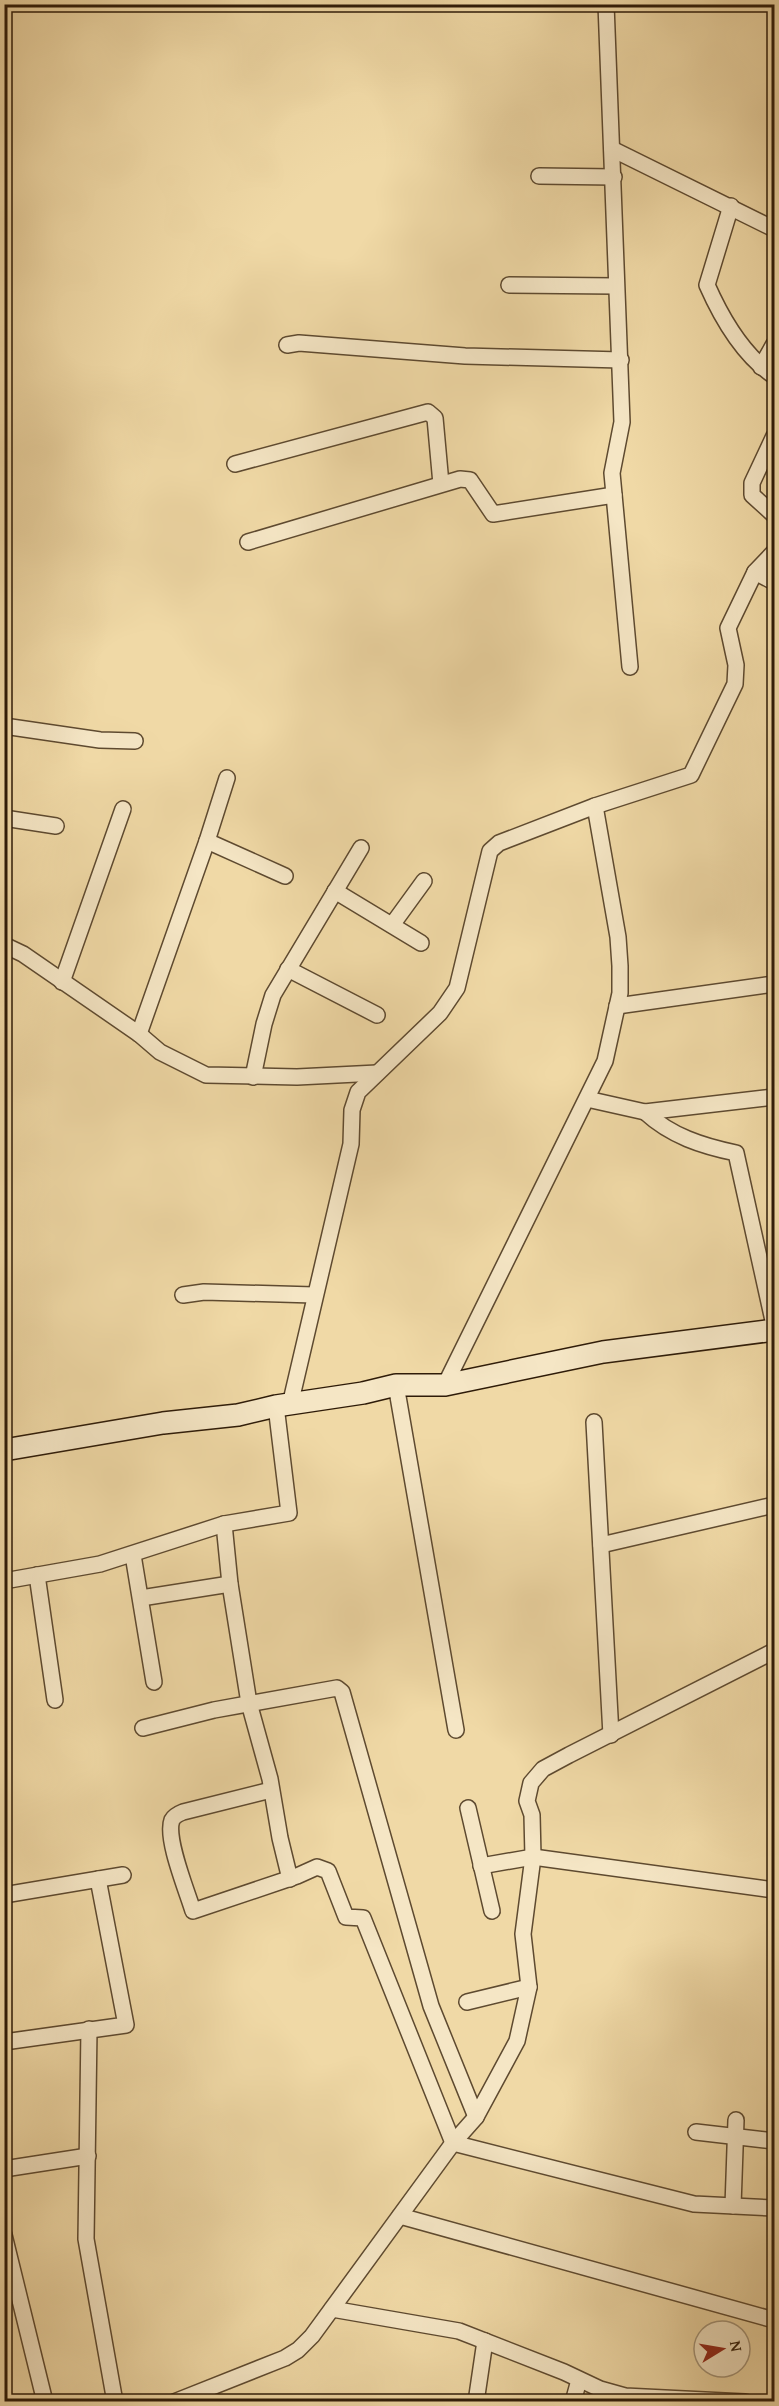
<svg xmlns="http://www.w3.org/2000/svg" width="779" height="2406" viewBox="0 0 779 2406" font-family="'Gentium Book Plus',serif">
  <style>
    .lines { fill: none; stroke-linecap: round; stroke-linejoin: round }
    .street-casing { stroke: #5e4a30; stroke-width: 18 }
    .secondary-casing { stroke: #2e1b08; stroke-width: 24 }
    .street { stroke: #f5e6c5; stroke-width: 15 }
    .secondary { stroke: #f5e6c5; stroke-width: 21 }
  </style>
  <rect width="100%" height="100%" fill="#f0d9a6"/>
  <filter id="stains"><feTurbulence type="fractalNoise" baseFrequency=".00333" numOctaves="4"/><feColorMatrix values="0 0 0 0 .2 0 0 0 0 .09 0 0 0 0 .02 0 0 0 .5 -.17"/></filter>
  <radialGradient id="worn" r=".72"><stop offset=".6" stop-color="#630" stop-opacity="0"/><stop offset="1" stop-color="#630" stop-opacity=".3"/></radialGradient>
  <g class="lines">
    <g class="street-casing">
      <g id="street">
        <path d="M606,4L622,422L612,473L630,667"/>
        <path d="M612,149L774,229"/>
        <path d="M539,176L614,177"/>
        <path d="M731,206L707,285C722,319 744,356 774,376"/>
        <path d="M509,285L616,286"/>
        <path d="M287,345L299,343L465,356L621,360"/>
        <path d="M761,367L774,344"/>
        <path d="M774,436L752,483V495L774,515"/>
        <path d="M235,464L428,412L435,418L441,484"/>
        <path d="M248,542L460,479L470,480L493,514L614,495"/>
        <path d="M755,572L774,582"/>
        <path d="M4,726L100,740L135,741"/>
        <path d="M4,818L56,826"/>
        <path d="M207,841L285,876"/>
        <path d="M335,891L421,943"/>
        <path d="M392,925L424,881"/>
        <path d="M4,945L23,954L139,1034L160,1052L206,1075L297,1077L377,1073"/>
        <path d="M288,969L377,1015"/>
        <path d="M62,982L123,809"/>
        <path d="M617,1006L774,984"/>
        <path d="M139,1034L207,841L227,778"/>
        <path d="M253,1077L264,1024L273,995L361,848"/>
        <path d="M587,1099L645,1112L774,1097"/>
        <path d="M645,1112C671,1136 702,1146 736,1153L774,1325"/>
        <path d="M183,1295L204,1292L314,1295"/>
        <path d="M396,1385L456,1730"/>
        <path d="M445,1385L605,1061L620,993V966L618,937L595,806"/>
        <path d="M290,1405L351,1144L352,1110L358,1092L440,1013L457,988L490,851L499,843L595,806L691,775L735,684L736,665L728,628L755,572L774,552"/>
        <path d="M594,1422L611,1735"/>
        <path d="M224,1524L230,1584L249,1703L270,1779L280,1838L290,1879"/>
        <path d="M601,1545L774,1505"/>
        <path d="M133,1555L154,1682"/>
        <path d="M37,1575L55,1700"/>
        <path d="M4,1581L100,1564L224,1524L289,1513L276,1406"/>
        <path d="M141,1598L230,1584"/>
        <path d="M143,1728L214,1710L337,1688L342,1692L431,2006L476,2117"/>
        <path d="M271,1790L183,1812C178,1814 174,1816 172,1820C165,1838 187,1891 193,1911L297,1876L317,1867L328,1871L346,1917L363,1918L453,2143L694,2204L774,2208"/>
        <path d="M468,1808L492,1911"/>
        <path d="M481,1866L533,1857L774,1890"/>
        <path d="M4,1895L123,1875"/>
        <path d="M467,2002L529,1987"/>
        <path d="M89,2029L86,2239L115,2402"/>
        <path d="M4,2042L126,2025L98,1879"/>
        <path d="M696,2132L774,2141"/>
        <path d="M4,2169L88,2156"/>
        <path d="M733,2206L736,2120"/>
        <path d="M400,2216L774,2320"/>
        <path d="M4,2235L45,2402"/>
        <path d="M332,2309L459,2331L564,2372L600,2389L625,2396L745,2402"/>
        <path d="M174,2402L285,2358L298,2350L312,2336L453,2143L476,2117L517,2041L529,1987L523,1934L533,1857L532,1815L527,1801L531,1783L543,1769L569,1755L774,1651"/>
        <path d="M476,2402L485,2341"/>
        <path d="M573,2402L579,2380"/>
      </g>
    </g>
    <g class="secondary-casing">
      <path id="secondary" d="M4,1450L163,1423L238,1415L276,1406L363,1393L396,1385H445L603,1352L774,1330"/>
    </g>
    <use href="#street" class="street"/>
    <use href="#secondary" class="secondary"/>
  </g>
  <rect width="779" height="2406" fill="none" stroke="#f0d9a6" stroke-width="24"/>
  <rect x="6" y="6" width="767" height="2394" fill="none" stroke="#2e1b08" stroke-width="3"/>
  <rect x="12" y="12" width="755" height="2382" fill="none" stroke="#2e1b08" stroke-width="1.5"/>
  <g transform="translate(722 2349) rotate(79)"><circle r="28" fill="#f5e6c5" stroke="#a59579" stroke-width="1.5"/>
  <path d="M0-4.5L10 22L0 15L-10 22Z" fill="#8f2418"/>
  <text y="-9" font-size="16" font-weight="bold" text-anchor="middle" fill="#2e1b08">N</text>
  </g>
  <rect width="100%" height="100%" filter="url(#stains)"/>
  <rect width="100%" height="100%" fill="url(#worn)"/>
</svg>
